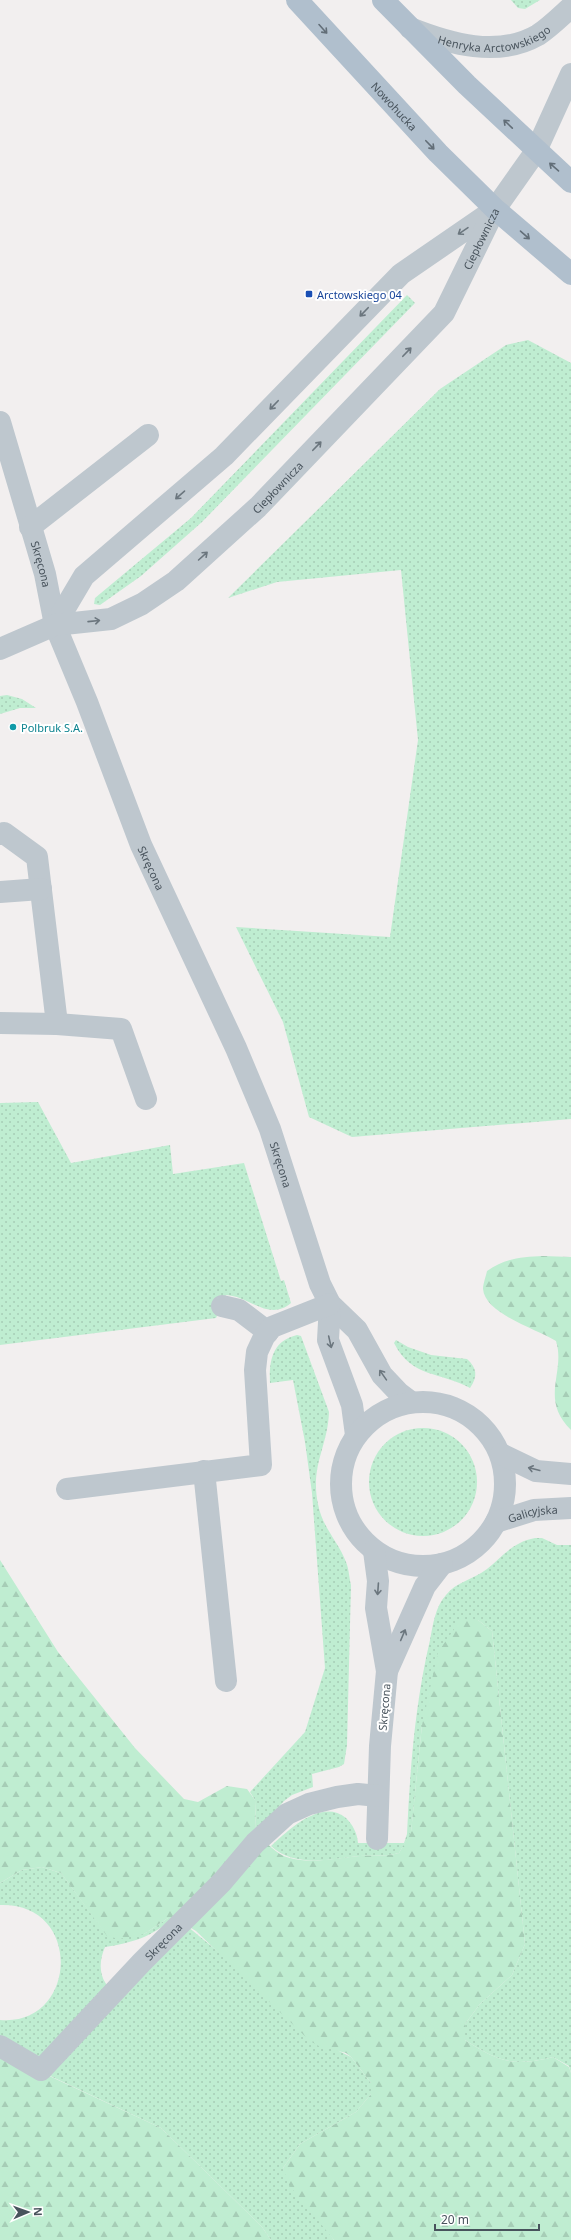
<svg xmlns="http://www.w3.org/2000/svg" width="571" height="2240" viewBox="0 0 571 2240" font-family="'Noto Sans',sans-serif">
  <style>
    .grass { fill: url(#grass-dots) }
    .forest { fill: url(#forest-firs) }
    .lines { fill: none; stroke-linecap: round; stroke-linejoin: round }
    .minor { stroke: #bec7ce; stroke-width: 22 }
    .major { stroke: #b0bfcd; stroke-width: 22 }
    .oneway { stroke: #626e78 }
    .oneway2 { stroke: #6b767e }
    .transit-dot { fill: #1a4fb4; stroke: #fff; stroke-width: 1.5 }
    .culture-dot { fill: #0f9aa8; stroke: #fff; stroke-width: 1.5 }
    .labels { text-anchor: middle; dominant-baseline: central; stroke-width: 4; stroke-linejoin: round; paint-order: stroke }
    .street-label { font-size: 11px; fill: #48535c; stroke: #fff }
    .transit-label { font-size: 11px; fill: #164399; stroke: #fff; text-anchor: start }
    .culture-label { font-size: 11px; fill: #0d838f; stroke: #fff; text-anchor: start }
  </style>
  <defs>
    <pattern id="grass-dots" width="8" height="8" patternUnits="userSpaceOnUse"><rect width="8" height="8" fill="#bfedd1"/><path d="M2 2h.1M6 6h.1" fill="none" stroke="#a6cdb6" stroke-width="1.8" stroke-linecap="round"/></pattern>
    <pattern id="forest-firs" width="22" height="20" patternUnits="userSpaceOnUse"><rect width="22" height="20" fill="#bfedd1"/><path d="M5 1l3.5 6h-7zM16 11l3.5 6h-7z" fill="#a6cdb6"/></pattern>
  </defs>
  <rect width="100%" height="100%" fill="#f2efef"/>
  <g class="grass">
    <path d="M511,0H540L525,9L518,8Z"/>
    <path d="M407,295L415,303L202,522L141,576L100,605L94,604L95,598L191,518Z"/>
    <path d="M528,340L571,363V1119L352,1137L309,1117L283,1022L236,927L390,937L418,740L401,570L277,582L228,598L440,389L506,345Z"/>
    <path d="M7,695L22,699L36,708H20L0,714V696Z"/>
    <path d="M38,1102L71,1163L170,1145L173,1174L244,1163L281,1281L284,1280L291,1303C269,1322 249,1296 226,1295L216,1318L0,1345V1103Z"/>
    <path d="M297,1335L301,1336L329,1412C328,1446 310,1466 318,1504C322,1527 338,1541 346,1562C349,1569 349,1577 351,1585L347,1745L344,1764L339,1767L312,1774L313,1787L292,1795L284,1801L256,1832L255,1800L250,1792L305,1732L325,1668L312,1493L305,1442L293,1380L270,1383C269,1361 272,1341 297,1335Z"/>
    <path d="M396,1340L408,1347L431,1355L467,1359C477,1368 478,1376 470,1388C442,1372 411,1378 394,1343Z"/>
    <circle cx="423" cy="1482" r="54"/>
    <path d="M535,1538H542L557,1545H571V2073L569,2066L553,2057C513,2067 499,2062 465,2040V2024L480,2004L512,1975L525,1944L492,1631L478,1620L422,1725L411,1833L399,1853C386,1857 373,1855 360,1856C331,1859 294,1868 271,1846C289,1830 321,1798 346,1818C353,1825 357,1833 358,1843H404L407,1834C410,1769 415,1704 430,1640C433,1625 435,1607 446,1595C456,1582 474,1579 487,1569C503,1556 513,1542 535,1538Z"/>
    <path d="M42,1867L61,1873L107,1935L144,1934L168,1918H172C153,1937 131,1943 105,1947C96,1968 101,1985 120,1997L129,1992L148,1966L187,1926L337,2050L351,2057L371,2083V2094L356,2112L300,2144L283,2168L334,2240H271L262,2227L161,2128L29,2066L0,2039V2020C78,2027 84,1902 0,1905V1883L22,1870Z"/>
  </g>
  <g class="forest">
    <path d="M543,1256L571,1257V1430C539,1399 566,1372 556,1341C537,1329 485,1314 483,1289C483,1284 486,1276 487,1271C505,1258 522,1257 543,1256Z"/>
    <path d="M0,1560L58,1652L135,1748L184,1799L198,1802L227,1786L247,1789L255,1800L256,1832C265,1841 276,1855 290,1858C312,1864 337,1858 360,1856C374,1855 386,1857 399,1853L411,1832L422,1725L438,1652L460,1621L478,1620L492,1631L525,1944L512,1975L480,2004L465,2024V2040C499,2062 513,2067 553,2057L569,2067L571,2073V2240H334L289,2185L283,2168L300,2144L356,2112L371,2094V2083L351,2057L346,2053L319,2046L310,2041L196,1931L176,1919L168,1918L144,1934L119,1939L107,1936L61,1873L42,1867L22,1870L0,1883Z"/>
    <path d="M0,2053L161,2128L262,2227L271,2240H0Z"/>
  </g>
  <g class="lines">
    <g class="minor">
      <path id="s1" d="M410,28C450,44 498,58 538,35C550,27 560,17 571,7"/>
      <path id="s2" d="M0,422L45,574L55,625L87,702L141,845L236,1048L270,1129L320,1284L330,1304L357,1330L382,1375L399,1393L411,1402"/>
      <path d="M30,527L148,435"/>
      <path d="M55,625L84,576L224,456L401,274L494,210"/>
      <path id="s3" d="M0,649L55,625L111,619L142,604L176,581L258,507L444,313L495,209L536,151L571,74"/>
      <path d="M0,834L4,833L37,857L57,1024"/>
      <path d="M0,892L41,889"/>
      <path d="M0,1023L57,1024L121,1029L146,1099"/>
      <path d="M330,1304L328,1340L352,1405L356,1435"/>
      <path d="M222,1306L239,1310L268,1332"/>
      <circle cx="423" cy="1484" r="82"/>
      <path d="M501,1454L536,1471L571,1474"/>
      <path d="M204,1471L226,1681"/>
      <path d="M67,1489L261,1465L255,1370L257,1352L264,1337L272,1327L330,1304"/>
      <path id="s4" d="M496,1522L534,1510L571,1508"/>
      <path d="M374,1551L378,1581L376,1608L387,1671L380,1746L377,1839"/>
      <path d="M387,1671L425,1586L442,1564"/>
      <path id="s5" d="M0,2046L41,2070L142,1962L222,1882L255,1843L287,1814L309,1804L337,1797L358,1794L378,1796"/>
    </g>
    <g class="major">
      <path id="s6" d="M297,0L438,153L495,209L571,274"/>
      <path d="M383,0L467,85L571,182"/>
    </g>
  </g>
  <defs><path id="oneway-shaft" d="M-6 0H5M1.5-3L5.5 0L1.5 3" fill="none" stroke-width="1.6" stroke-linecap="round" stroke-linejoin="round"/></defs>
  <g class="oneway">
    <use href="#oneway-shaft" transform="translate(323 29) rotate(48)"/>
    <use href="#oneway-shaft" transform="translate(508 124) rotate(-136)"/>
    <use href="#oneway-shaft" transform="translate(430 145) rotate(46)"/>
    <use href="#oneway-shaft" transform="translate(554 167) rotate(-139)"/>
    <use href="#oneway-shaft" transform="translate(525 235) rotate(41)"/>
  </g>
  <g class="oneway2">
    <use href="#oneway-shaft" transform="translate(463 231) rotate(146)"/>
    <use href="#oneway-shaft" transform="translate(364 312) rotate(134)"/>
    <use href="#oneway-shaft" transform="translate(407 352) rotate(-46)"/>
    <use href="#oneway-shaft" transform="translate(274 405) rotate(134)"/>
    <use href="#oneway-shaft" transform="translate(317 446) rotate(-46)"/>
    <use href="#oneway-shaft" transform="translate(180 495) rotate(139)"/>
    <use href="#oneway-shaft" transform="translate(203 556) rotate(-42)"/>
    <use href="#oneway-shaft" transform="translate(94 621) rotate(-6)"/>
    <use href="#oneway-shaft" transform="translate(330 1342) rotate(77)"/>
    <use href="#oneway-shaft" transform="translate(383 1375) rotate(-125)"/>
    <use href="#oneway-shaft" transform="translate(534 1469) rotate(-166)"/>
    <use href="#oneway-shaft" transform="translate(378 1589) rotate(94)"/>
    <use href="#oneway-shaft" transform="translate(403 1635) rotate(-67)"/>
  </g>
  <rect class="transit-dot" x="305" y="290" width="8" height="8" rx="2"/>
  <circle class="culture-dot" cx="13" cy="727" r="4"/>
  <g class="labels">
    <g class="street-label">
      <text stroke="none"><textPath href="#s1" startOffset="88">Henryka Arctowskiego</textPath></text>
      <text stroke="none"><textPath href="#s6" startOffset="144">Nowohucka</textPath></text>
      <text stroke="none"><textPath href="#s3" startOffset="654">Ciepłownicza</textPath></text>
      <text stroke="none"><textPath href="#s3" startOffset="330">Ciepłownicza</textPath></text>
      <text stroke="none"><textPath href="#s2" startOffset="148">Skręcona</textPath></text>
      <text stroke="none"><textPath href="#s2" startOffset="472">Skręcona</textPath></text>
      <text stroke="none"><textPath href="#s2" startOffset="796">Skręcona</textPath></text>
      <text stroke="none"><textPath href="#s4" startOffset="38">Galicyjska</textPath></text>
      <text transform="translate(384 1707) rotate(-85)">Skręcona</text>
      <text stroke="none"><textPath href="#s5" startOffset="225">Skręcona</textPath></text>
    </g>
    <g class="transit-label">
      <text x="317" y="294">Arctowskiego 04</text>
    </g>
    <g class="culture-label">
      <text x="21" y="727">Polbruk S.A.</text>
    </g>
  </g>
  <g transform="translate(28 2212) rotate(88)" stroke="#ffffff" stroke-width="3" paint-order="stroke">
  <path d="M0-3L7 15L0 10L-7 15Z" fill="#48535c"/>
  <text y="-6" font-size="11" font-weight="bold" text-anchor="middle" fill="#48535c">N</text>
  </g>
  <path d="M435 2224v6h104v-6" fill="none" stroke="#48535c" stroke-width="2"/>
  <text x="441" y="2224" font-size="12" fill="#48535c" stroke="#ffffff" stroke-width="3" paint-order="stroke">20 m</text>
</svg>
